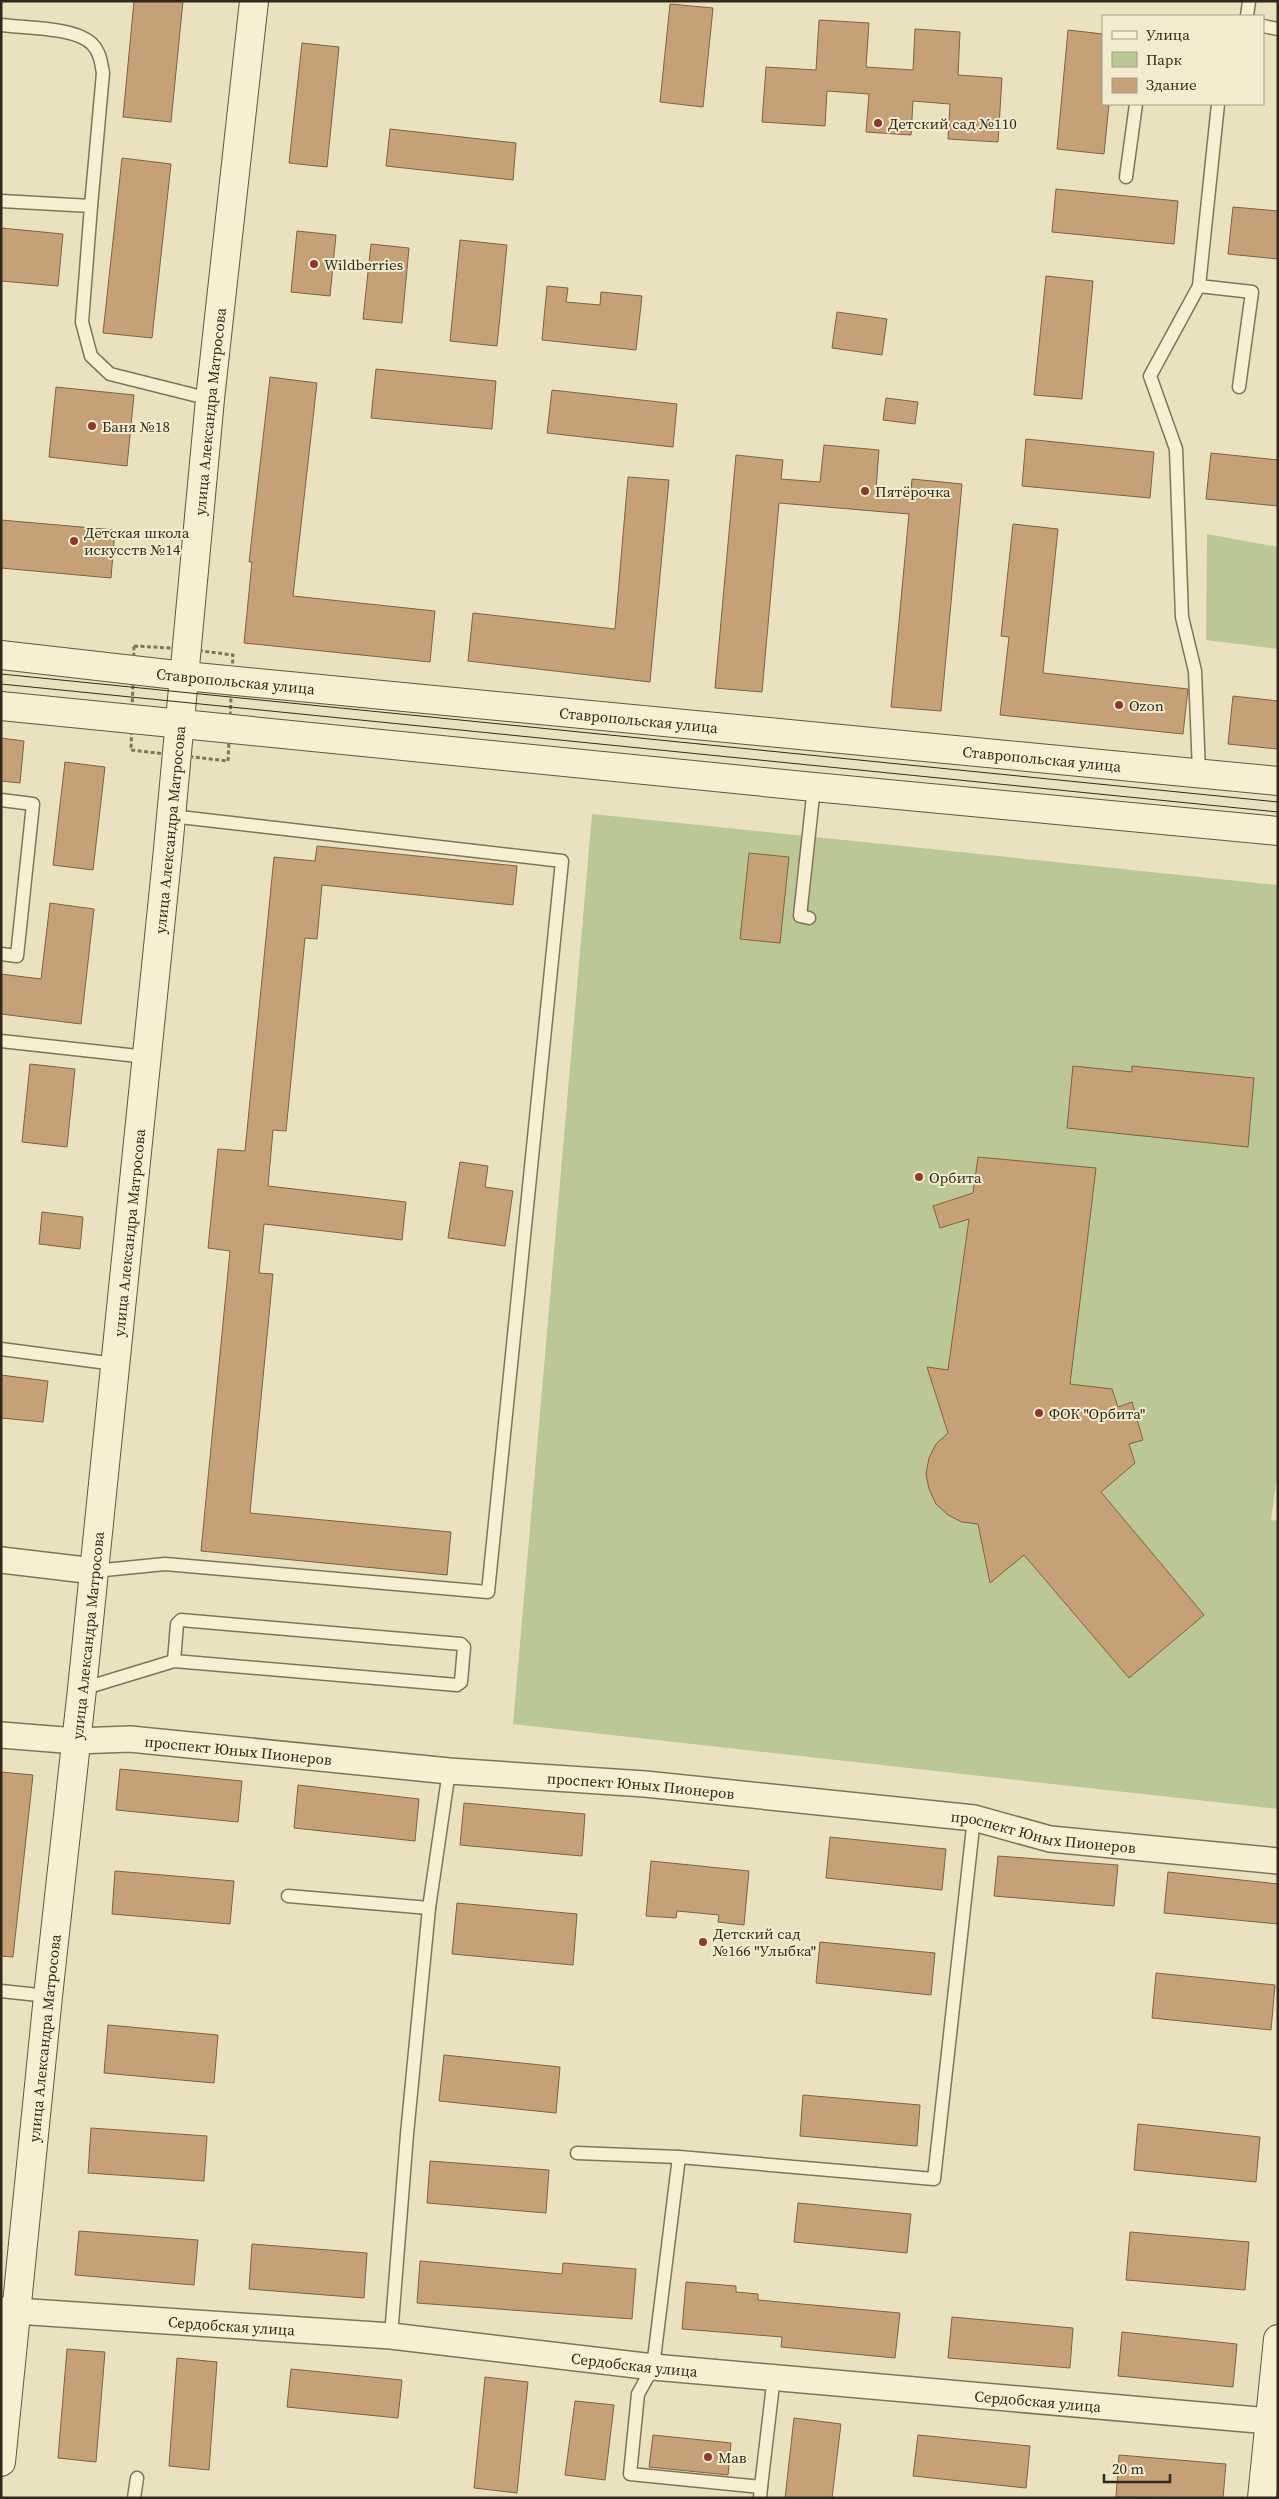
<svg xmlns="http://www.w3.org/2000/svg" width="1279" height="2499" viewBox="0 0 1279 2499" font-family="'Source Serif 4',serif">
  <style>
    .green { fill: #bbc794 }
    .building { fill: #c6a178; stroke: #7f6141 }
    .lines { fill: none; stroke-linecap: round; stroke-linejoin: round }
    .lane-casing { stroke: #817359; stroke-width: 15 }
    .street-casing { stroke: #817359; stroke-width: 28 }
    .secondary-casing { stroke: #63543c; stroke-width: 30 }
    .path { stroke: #817359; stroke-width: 3; stroke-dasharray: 4 2.5; stroke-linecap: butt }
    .lane { stroke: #f6efd2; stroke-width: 12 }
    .street { stroke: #f6efd2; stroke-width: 25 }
    .secondary { stroke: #f6efd2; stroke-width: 28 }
    .tram { stroke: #32291c; stroke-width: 1 }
    .poi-dot { fill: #8c382d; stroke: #f2ecce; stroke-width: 2 }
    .labels { text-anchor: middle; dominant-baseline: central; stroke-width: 4; stroke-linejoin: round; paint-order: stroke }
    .poi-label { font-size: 15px; fill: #32291c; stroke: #f2ecce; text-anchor: start }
    .street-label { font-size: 15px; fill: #32291c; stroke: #f2ecce }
  </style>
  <rect width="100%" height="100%" fill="#eae2bf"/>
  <g class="green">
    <path d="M1207,534L1278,547V649L1206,640Z"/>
    <path d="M592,814L1278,885V1469L1271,1520L1278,1521V1809L513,1724Z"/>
  </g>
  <g class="building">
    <path d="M134,1H183L171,122L123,117Z"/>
    <path d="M670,4L713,8L703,107L660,102Z"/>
    <path d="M819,20L869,23L866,67L913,70L915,29L960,32L958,75L1002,78L998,142L948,139L950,104L913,101L911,135L866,132L869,94L827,91L825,126L762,122L766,67L816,70Z"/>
    <path d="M1068,30L1103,34V104H1109L1104,154L1057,149Z"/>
    <path d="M302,43L339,47L327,167L289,163Z"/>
    <path d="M390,129L516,143L513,180L386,166Z"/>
    <path d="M122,158L171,164L152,338L103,333Z"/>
    <path d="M1056,189L1178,201L1174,244L1052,232Z"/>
    <path d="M1233,207L1278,211V259L1228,254Z"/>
    <path d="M1,228L63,234L58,286L1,281Z"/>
    <path d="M297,231L336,235L330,296L291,292Z"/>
    <path d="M460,240L507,245L497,346L450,341Z"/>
    <path d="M371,244L409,248L402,323L363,319Z"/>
    <path d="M1046,276L1093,281L1082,399L1034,395Z"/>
    <path d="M547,286L568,288L566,302L600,305L601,292L642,296L636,350L542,340Z"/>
    <path d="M837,312L887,319L882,355L832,348Z"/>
    <path d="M376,369L496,381L492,429L371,418Z"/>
    <path d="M270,377L317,383L293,596L435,611L430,662L244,643L252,562H249Z"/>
    <path d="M56,387L134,395L127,466L49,457Z"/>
    <path d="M552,390L677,404L673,447L547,433Z"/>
    <path d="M886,398L918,402L915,424L883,420Z"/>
    <path d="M1026,439L1154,452L1150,498L1022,486Z"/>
    <path d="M824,445L879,450L876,489L911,492L912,479L962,484L941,711L891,707L909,514L779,503L762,692L715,688L736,455L783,460L781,479L820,482Z"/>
    <path d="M1211,453L1278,460V506L1206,499Z"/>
    <path d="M628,477L669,480L650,682L468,661L473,613L615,629Z"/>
    <path d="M1,520L115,530L111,578L1,568Z"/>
    <path d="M1013,524L1058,529L1043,673L1188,689L1183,734L1000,715L1009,637L1001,636Z"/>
    <path d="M1233,696L1278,701V749L1228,744Z"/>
    <path d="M1,738L24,741L20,783L1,781Z"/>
    <path d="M65,762L105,767L93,870L53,865Z"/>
    <path d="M317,846L517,866L513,905L322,885L317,939L305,938L286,1131L273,1130L268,1186L406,1202L402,1240L264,1224L259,1273L273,1274L250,1513L451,1532L447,1575L201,1551L230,1251L208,1248L218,1149L245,1151L274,857L315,861Z"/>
    <path d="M749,853L789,857L780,943L740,939Z"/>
    <path d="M50,903L94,909L81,1024L1,1014V974L41,979Z"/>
    <path d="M30,1064L75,1069L67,1147L22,1142Z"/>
    <path d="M1073,1066L1132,1072V1066L1254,1078L1248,1147L1067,1128Z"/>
    <path d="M978,1157L1096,1168L1070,1384L1112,1389L1118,1407L1132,1402L1143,1440L1129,1444L1135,1463L1101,1492L1204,1615L1129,1678L1024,1555L990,1583L978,1524L962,1522L948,1515L936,1504L929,1489L926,1474L929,1458L936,1444L948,1433L927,1367L948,1370L969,1219L940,1228L933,1206L973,1193Z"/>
    <path d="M460,1162L488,1166L485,1187L513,1191L505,1246L448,1238Z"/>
    <path d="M42,1212L83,1217L80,1249L39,1244Z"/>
    <path d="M1,1375L48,1381L43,1422L1,1418Z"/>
    <path d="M120,1769L242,1781L238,1822L116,1810Z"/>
    <path d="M1,1772L33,1775L13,1957L1,1956Z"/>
    <path d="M298,1785L419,1799L415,1841L294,1828Z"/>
    <path d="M464,1803L585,1814L582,1856L460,1845Z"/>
    <path d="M830,1837L946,1849L942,1890L826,1878Z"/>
    <path d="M998,1856L1118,1865L1114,1906L994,1896Z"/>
    <path d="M651,1861L749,1871L744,1925L718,1922L719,1915L677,1911L676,1918L646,1916Z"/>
    <path d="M115,1871L234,1881L230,1924L112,1914Z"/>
    <path d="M1168,1872L1278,1884V1924L1164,1913Z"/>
    <path d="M457,1903L577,1914L573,1965L452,1954Z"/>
    <path d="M820,1942L935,1953L931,1995L816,1983Z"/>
    <path d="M1156,1973L1275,1985L1271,2030L1152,2018Z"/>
    <path d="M108,2025L218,2035L214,2083L104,2073Z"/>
    <path d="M444,2055L560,2067L556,2113L439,2101Z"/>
    <path d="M803,2095L920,2105L917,2146L800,2136Z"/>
    <path d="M1138,2124L1260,2137L1256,2182L1134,2170Z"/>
    <path d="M91,2128L207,2136L204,2181L88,2173Z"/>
    <path d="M430,2161L549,2170L546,2213L427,2203Z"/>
    <path d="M798,2203L911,2214L907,2253L794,2242Z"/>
    <path d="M79,2231L198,2240L194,2285L75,2275Z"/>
    <path d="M1130,2232L1249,2242L1245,2290L1126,2280Z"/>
    <path d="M252,2244L367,2253L364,2298L249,2289Z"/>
    <path d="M420,2261L562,2274L563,2263L636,2269L632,2319L417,2303Z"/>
    <path d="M686,2282L736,2286V2292L758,2294V2300L900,2313L895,2358L781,2347L782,2337L682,2329Z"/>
    <path d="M952,2317L1073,2328L1070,2368L948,2358Z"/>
    <path d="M1122,2332L1237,2344L1233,2387L1118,2376Z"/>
    <path d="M67,2349L105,2352L96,2462L58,2458Z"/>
    <path d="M177,2358L217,2362L209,2470L169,2466Z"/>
    <path d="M291,2369L402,2380L398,2418L287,2407Z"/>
    <path d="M485,2377L528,2382L517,2493L474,2488Z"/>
    <path d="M575,2401L614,2405L605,2480L565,2475Z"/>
    <path d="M794,2418L841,2424L832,2498H785Z"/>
    <path d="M653,2435L731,2443L728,2475L649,2467Z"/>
    <path d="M918,2435L1030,2446L1026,2488L913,2476Z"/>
    <path d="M1119,2455L1226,2464L1223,2498L1116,2497Z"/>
  </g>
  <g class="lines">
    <g class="lane-casing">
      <g id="lane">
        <path d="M1247,16L1249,1"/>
        <path d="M1,25C25,28 76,27 92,44C100,52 101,62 103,73L91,206"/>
        <path d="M1263,26L1278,29"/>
        <path d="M1218,104L1199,286L1252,292L1239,387"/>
        <path d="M1126,177L1136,104"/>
        <path d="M1,201L91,206L82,322L91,356L110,374L210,399"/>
        <path d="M1199,772L1195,671L1182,617L1176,449L1150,376L1199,286"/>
        <path d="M1,800L33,804L17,956L1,954"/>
        <path d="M809,918L800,916L814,787"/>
        <path d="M1,1041L147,1057"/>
        <path d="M1,1349L115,1364"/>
        <path d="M94,1571L165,1564L488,1592L562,861L171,816"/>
        <path d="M82,1689L174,1661L457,1685L461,1682L464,1647L461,1644L181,1620L177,1624L174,1661"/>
        <path d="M288,1896L429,1908"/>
        <path d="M1,1991L48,1996"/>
        <path d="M577,2153L679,2157"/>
        <path d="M391,2336L407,2134L429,1908L449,1771"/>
        <path d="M761,2487L774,2376"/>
        <path d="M134,2498L137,2478"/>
        <path d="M760,2498L761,2487L630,2474L638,2394L653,2367L679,2157L934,2179L974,1818"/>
      </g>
    </g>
    <g class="street-casing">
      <g id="street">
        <path d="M1,1560L94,1571"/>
        <path id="s1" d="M1,1735L76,1741L130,1739L449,1771L645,1784L974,1818L1050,1839L1278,1861"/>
        <path id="s2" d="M1,2310L391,2336L653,2367L1269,2421"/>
      </g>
    </g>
    <g class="secondary-casing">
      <g id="secondary">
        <path id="s3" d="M1,655L185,676L1278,781"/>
        <path d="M1,706L814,787L1278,831"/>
        <path id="s4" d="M1,2462L48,1996L82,1689L168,849L210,399L254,1"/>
        <path d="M1262,2498L1278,2339"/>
      </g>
    </g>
    <path class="path" d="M134,646L187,649L233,655L228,761L131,750Z"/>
    <use href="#lane" class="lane"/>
    <use href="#street" class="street"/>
    <use href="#secondary" class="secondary"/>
    <g class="tram">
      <path d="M1,674L1278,802"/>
      <path d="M1,684L1278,812"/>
    </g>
  </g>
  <g class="poi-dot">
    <circle cx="878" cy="123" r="5"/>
    <circle cx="314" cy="264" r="5"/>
    <circle cx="92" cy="426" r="5"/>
    <circle cx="865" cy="491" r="5"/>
    <circle cx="74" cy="541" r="5"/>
    <circle cx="1119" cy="705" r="5"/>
    <circle cx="919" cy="1177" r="5"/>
    <circle cx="1039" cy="1413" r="5"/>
    <circle cx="703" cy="1942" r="5"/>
    <circle cx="708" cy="2457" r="5"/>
  </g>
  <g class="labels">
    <g class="poi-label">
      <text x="888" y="123">Детский сад №110</text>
      <text x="324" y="264">Wildberries</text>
      <text x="102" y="426">Баня №18</text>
      <text x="875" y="491">Пятёрочка</text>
      <text x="84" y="532">Детская школа<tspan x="84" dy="17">искусств №14</tspan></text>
      <text x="1129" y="705">Ozon</text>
      <text x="929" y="1177">Орбита</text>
      <text x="1049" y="1413">ФОК "Орбита"</text>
      <text x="713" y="1933">Детский сад<tspan x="713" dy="17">№166 "Улыбка"</tspan></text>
      <text x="718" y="2457">Мав</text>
    </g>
    <g class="street-label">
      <text stroke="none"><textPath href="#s4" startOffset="2061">улица Александра Матросова</textPath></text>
      <text stroke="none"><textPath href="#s3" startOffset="236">Ставропольская улица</textPath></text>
      <text stroke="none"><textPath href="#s3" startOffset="641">Ставропольская улица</textPath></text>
      <text stroke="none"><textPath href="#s3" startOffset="1046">Ставропольская улица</textPath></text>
      <text stroke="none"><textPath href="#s4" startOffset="1641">улица Александра Матросова</textPath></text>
      <text stroke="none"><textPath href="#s4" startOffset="1236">улица Александра Матросова</textPath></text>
      <text stroke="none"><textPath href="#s4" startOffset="831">улица Александра Матросова</textPath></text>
      <text stroke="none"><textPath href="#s1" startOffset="238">проспект Юных Пионеров</textPath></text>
      <text stroke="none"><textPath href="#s1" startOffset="642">проспект Юных Пионеров</textPath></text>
      <text stroke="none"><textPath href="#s1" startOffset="1048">проспект Юных Пионеров</textPath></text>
      <text stroke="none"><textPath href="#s4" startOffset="426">улица Александра Матросова</textPath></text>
      <text stroke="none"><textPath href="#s2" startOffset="231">Сердобская улица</textPath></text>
      <text stroke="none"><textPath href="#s2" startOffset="636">Сердобская улица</textPath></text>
      <text stroke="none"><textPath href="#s2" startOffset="1041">Сердобская улица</textPath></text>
    </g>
  </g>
  <rect width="1279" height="2499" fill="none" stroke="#32291c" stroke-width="5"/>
  <rect x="1102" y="15" width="162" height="90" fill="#f2ecce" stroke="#a59e87"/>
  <rect x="1112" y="31" width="25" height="8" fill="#f6efd2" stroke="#a59e87"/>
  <text x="1146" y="40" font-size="15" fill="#32291c">Улица</text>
  <rect x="1112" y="52" width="25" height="15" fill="#bbc794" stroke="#a59e87"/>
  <text x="1146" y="65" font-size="15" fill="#32291c">Парк</text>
  <rect x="1112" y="78" width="25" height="15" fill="#c6a178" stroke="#a59e87"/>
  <text x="1146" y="90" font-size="15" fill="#32291c">Здание</text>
  <path d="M1104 2474v8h66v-8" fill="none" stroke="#32291c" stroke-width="2.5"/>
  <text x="1112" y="2474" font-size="15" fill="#32291c" stroke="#f2ecce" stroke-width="4" paint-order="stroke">20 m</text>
</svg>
